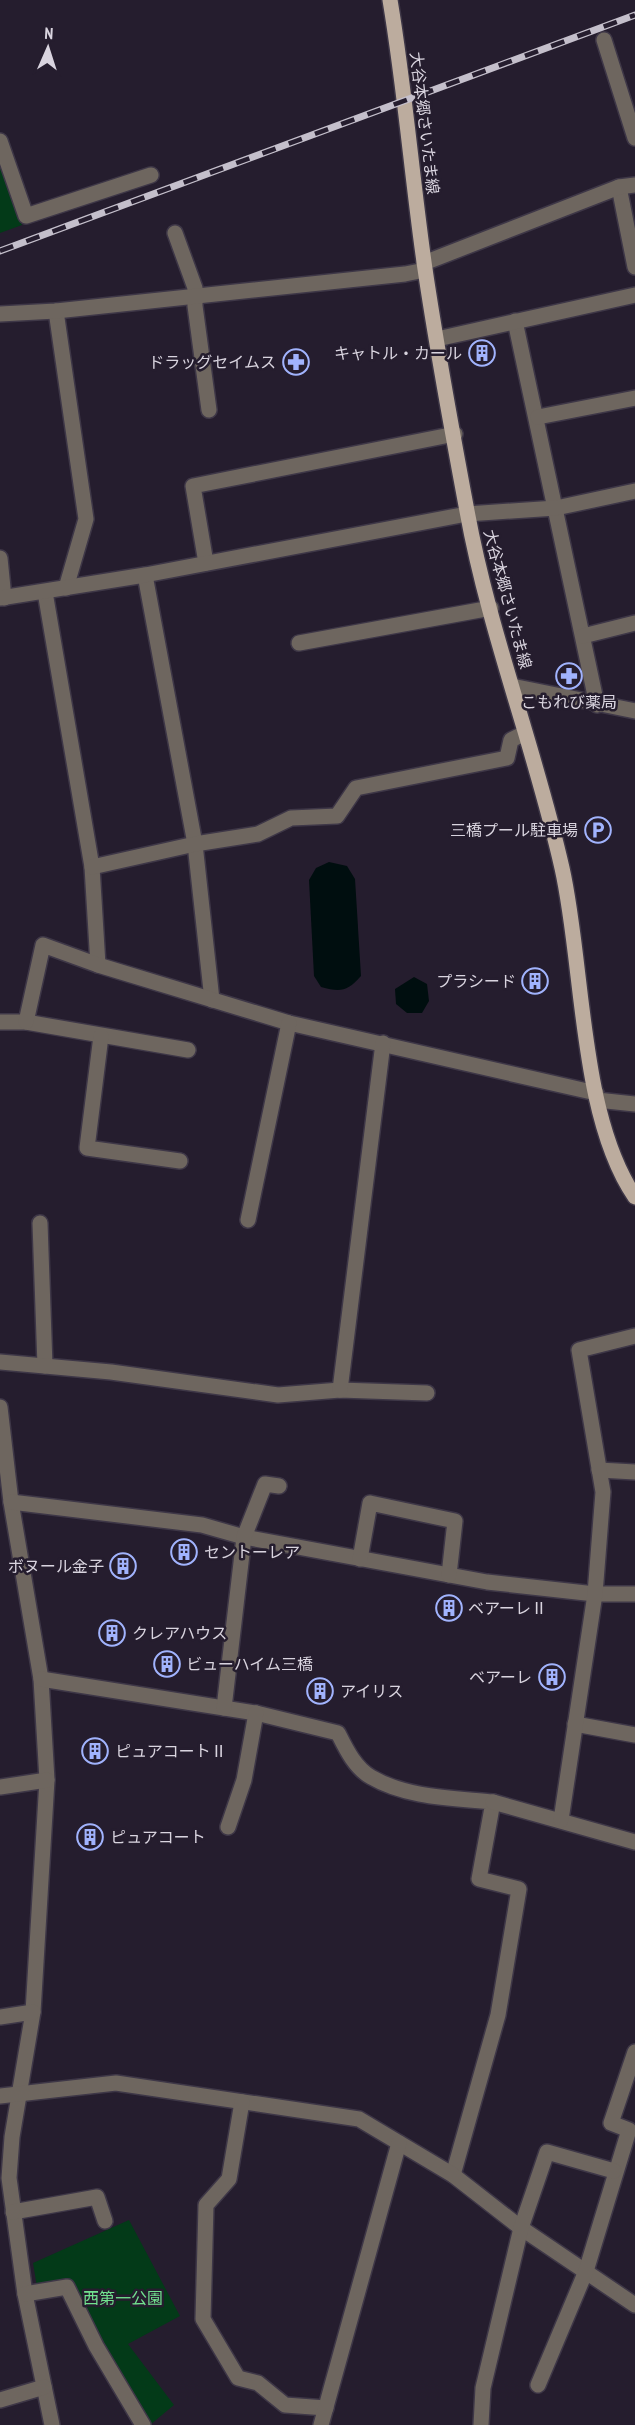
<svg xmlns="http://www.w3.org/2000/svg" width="635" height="2425" viewBox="0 0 635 2425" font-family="'PT Sans Narrow','Noto Sans JP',sans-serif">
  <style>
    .green { fill: #033a18 }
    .water { fill: #000e0f }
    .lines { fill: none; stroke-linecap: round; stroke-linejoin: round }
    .minor-casing { stroke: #3e3747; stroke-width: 18 }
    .major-casing { stroke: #3e3747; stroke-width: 18 }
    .minor { stroke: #6e665f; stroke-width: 15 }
    .major { stroke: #bcac9e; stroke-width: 15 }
    .rail-casing { stroke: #c4bfcb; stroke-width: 7 }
    .rail { stroke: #251d2e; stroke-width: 4.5; stroke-dasharray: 14; stroke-linecap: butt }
    .labels { text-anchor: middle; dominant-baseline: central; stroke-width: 5; stroke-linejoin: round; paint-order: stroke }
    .street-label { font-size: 16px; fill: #d9d4df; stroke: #251d2e }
    .poi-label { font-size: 16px; fill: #d9d4df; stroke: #251d2e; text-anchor: start }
    .park-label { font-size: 16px; fill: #71e18f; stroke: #251d2e }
  </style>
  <rect width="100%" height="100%" fill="#251d2e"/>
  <g class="green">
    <path d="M0,164L22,225L0,233Z"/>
    <path d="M129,2220L180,2316L128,2344L174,2405L150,2425H147L69,2283L37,2287L33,2263Z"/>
  </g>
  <g class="water">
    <path d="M329,862L347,866L355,879L361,976C347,992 340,992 321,987L314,976L309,880L316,868Z"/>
    <path d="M414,977L427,984L429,1001L422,1013H407L396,1004L395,989Z"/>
  </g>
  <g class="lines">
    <g class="minor-casing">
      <g id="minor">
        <path d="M604,40L635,138"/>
        <path d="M0,141L26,216L151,175"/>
        <path d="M619,187L635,267"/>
        <path d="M175,233L195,288V306L209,410"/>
        <path d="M424,263L619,187L635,185"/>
        <path d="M56,311L86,519L66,588"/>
        <path d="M0,314L56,311L405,274L425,270"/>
        <path d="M515,321L597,705"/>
        <path d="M437,339L635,295"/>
        <path d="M538,417L635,398"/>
        <path d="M0,558L4,598"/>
        <path d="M206,563L193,486L455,434"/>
        <path d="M145,575L195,844L212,1000"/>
        <path d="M45,592L92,867L98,965"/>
        <path d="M0,598L145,575L467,514L556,508L635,491"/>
        <path d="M583,636L635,623"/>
        <path d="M299,643L491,608"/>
        <path d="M512,686L635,711"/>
        <path d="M92,867L195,844L258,834L291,818L337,816L356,788L507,758L511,740L525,733"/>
        <path d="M0,1022H26L188,1050"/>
        <path d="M26,1022L43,945L98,965L289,1023L596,1093"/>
        <path d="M101,1036L87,1148L180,1161"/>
        <path d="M597,1100L635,1104"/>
        <path d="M248,1220L289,1023"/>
        <path d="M40,1223L45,1366"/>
        <path d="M0,1362L111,1372L278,1395L340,1390L427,1393"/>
        <path d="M340,1390L383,1043"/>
        <path d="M0,1407L11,1502L41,1679L47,1780L33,2012L12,2137L9,2178L25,2294L52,2425"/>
        <path d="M599,1470L635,1472"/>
        <path d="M11,1502L202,1525L244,1537L487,1582L595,1594H635"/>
        <path d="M360,1559L370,1503L455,1521L449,1575"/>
        <path d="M41,1679L256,1713L338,1733C346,1749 355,1768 371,1777C407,1798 452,1798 493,1802L479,1879L519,1889L498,2015L453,2175"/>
        <path d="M224,1708L244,1537L265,1484L279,1486"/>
        <path d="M575,1724L635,1735"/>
        <path d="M0,1787L47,1780"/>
        <path d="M493,1802L635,1842"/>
        <path d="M561,1820L595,1594L603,1492L579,1350L635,1336"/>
        <path d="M228,1827L244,1780L256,1713"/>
        <path d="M0,2017L33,2012"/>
        <path d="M0,2096L116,2083L359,2119L453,2175L521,2228L635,2305"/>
        <path d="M242,2102L229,2179L206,2205L203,2319L238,2378L258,2383L285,2405L326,2408"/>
        <path d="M13,2212L97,2197L105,2221"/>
        <path d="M25,2294L67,2287L96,2346L143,2425"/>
        <path d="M538,2385L586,2271L629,2130L611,2123L635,2052"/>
        <path d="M0,2400L44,2387"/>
        <path d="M321,2425L399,2143"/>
        <path d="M481,2425L483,2388L521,2228L547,2152L614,2171"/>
      </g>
    </g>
    <g class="major-casing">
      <path id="major" d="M390,0C405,89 412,179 425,269C437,350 452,431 467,511C489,632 535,748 562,868C584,965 579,1115 635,1197"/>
    </g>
    <use href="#minor" class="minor"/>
    <use href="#major" class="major"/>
    <g class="rail-casing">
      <path id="rail" d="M0,251L635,15"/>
    </g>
    <use href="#rail" class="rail"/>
  </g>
  <defs>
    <g id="building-ring" transform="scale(1.35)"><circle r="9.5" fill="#251d2e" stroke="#a1b3fd" stroke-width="1.5"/><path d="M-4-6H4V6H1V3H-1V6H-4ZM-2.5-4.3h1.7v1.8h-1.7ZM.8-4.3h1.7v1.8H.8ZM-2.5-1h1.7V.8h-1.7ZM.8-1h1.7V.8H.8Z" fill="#a1b3fd"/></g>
    <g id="pharmacy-ring" transform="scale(1.35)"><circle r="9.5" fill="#251d2e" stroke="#a1b3fd" stroke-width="1.5"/><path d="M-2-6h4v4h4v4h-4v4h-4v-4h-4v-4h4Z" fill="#a1b3fd"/></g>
    <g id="parking-ring" transform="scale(1.35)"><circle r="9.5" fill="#251d2e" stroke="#a1b3fd" stroke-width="1.5"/><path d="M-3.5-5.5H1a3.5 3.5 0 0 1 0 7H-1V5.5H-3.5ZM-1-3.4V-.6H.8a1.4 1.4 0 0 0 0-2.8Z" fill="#a1b3fd"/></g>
  </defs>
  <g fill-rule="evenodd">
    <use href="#building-ring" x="482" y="353"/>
    <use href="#pharmacy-ring" x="296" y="362"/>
    <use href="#pharmacy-ring" x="569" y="676"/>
    <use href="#parking-ring" x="598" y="830"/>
    <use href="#building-ring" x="535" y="981"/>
    <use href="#building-ring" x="184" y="1552"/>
    <use href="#building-ring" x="123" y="1566"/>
    <use href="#building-ring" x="449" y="1608"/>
    <use href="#building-ring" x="112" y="1633"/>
    <use href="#building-ring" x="167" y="1664"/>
    <use href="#building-ring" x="552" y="1677"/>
    <use href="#building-ring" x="320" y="1691"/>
    <use href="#building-ring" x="95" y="1751"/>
    <use href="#building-ring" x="90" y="1837"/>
  </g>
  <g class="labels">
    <g class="street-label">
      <text transform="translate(425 123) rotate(83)">大谷本郷さいたま線</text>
      <text transform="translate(508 599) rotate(75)">大谷本郷さいたま線</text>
    </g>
    <g class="poi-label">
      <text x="462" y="353" text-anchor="end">キャトル・カール</text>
      <text x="276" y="362" text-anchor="end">ドラッグセイムス</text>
      <text x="569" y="702" text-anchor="middle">こもれび薬局</text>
      <text x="578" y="830" text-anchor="end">三橋プール駐車場</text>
      <text x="516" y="981" text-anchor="end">プラシード</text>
      <text x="204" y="1552">セントーレア</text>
      <text x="104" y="1566" text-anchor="end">ボヌール金子</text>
      <text x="468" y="1608">ベアーレⅡ</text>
      <text x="132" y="1633">クレアハウス</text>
      <text x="186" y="1664">ビューハイム三橋</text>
      <text x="532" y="1677" text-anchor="end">ベアーレ</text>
      <text x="340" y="1691">アイリス</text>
      <text x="115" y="1751">ピュアコートⅡ</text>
      <text x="110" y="1837">ピュアコート</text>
    </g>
    <g class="park-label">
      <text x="123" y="2298">西第一公園</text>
    </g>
  </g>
  <g transform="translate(48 48) rotate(3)" stroke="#251d2e" stroke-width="4.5" paint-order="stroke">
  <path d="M0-4.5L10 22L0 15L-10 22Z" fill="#d9d4df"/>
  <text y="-9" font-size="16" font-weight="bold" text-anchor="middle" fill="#d9d4df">N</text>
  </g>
</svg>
